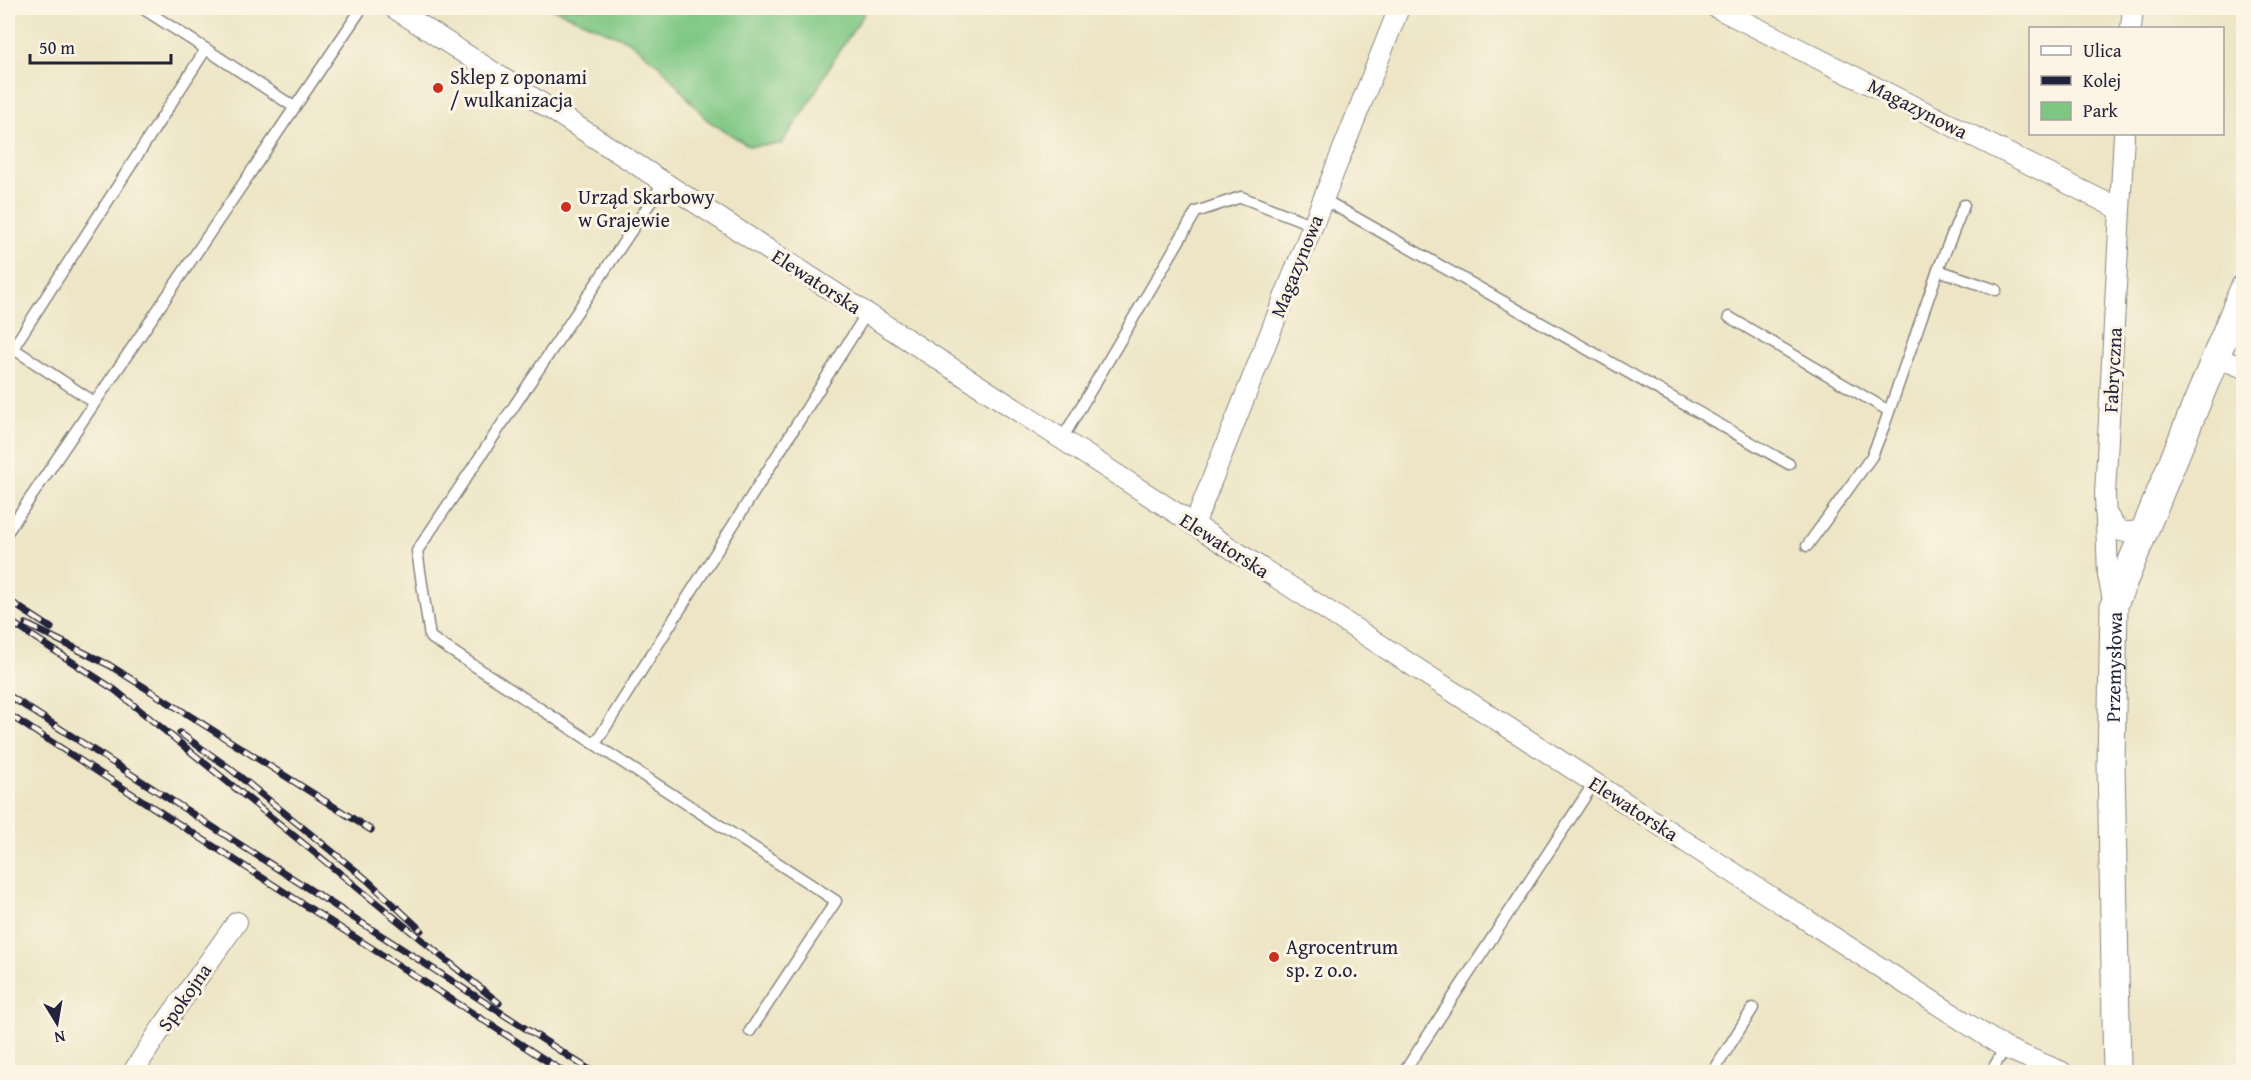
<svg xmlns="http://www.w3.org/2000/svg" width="2251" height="1080" viewBox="0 0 2251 1080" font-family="'Gentium Book Plus',serif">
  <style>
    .green { fill: #7ec783; stroke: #50745f; stroke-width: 1.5 }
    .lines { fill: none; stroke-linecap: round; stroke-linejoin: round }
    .lane-casing { stroke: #888480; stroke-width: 13 }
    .street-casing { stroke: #888480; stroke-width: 22 }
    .secondary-casing { stroke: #888480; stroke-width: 29 }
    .lane { stroke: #fff; stroke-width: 10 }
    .street { stroke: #fff; stroke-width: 20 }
    .secondary { stroke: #fff; stroke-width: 27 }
    .rail-casing { stroke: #22223b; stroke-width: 7 }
    .rail { stroke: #fcf5e5; stroke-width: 4.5; stroke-dasharray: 14; stroke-linecap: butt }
    .poi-dot { fill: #c8321e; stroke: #fcf5e5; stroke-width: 2 }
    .labels { text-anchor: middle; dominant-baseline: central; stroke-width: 6; stroke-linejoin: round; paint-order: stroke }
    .poi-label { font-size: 20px; fill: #22223b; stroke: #fcf5e5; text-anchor: start }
    .street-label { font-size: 20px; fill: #22223b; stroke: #fcf5e5 }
  </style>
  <rect width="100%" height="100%" fill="#fcf5e5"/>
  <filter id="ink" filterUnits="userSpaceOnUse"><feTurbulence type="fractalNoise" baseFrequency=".0167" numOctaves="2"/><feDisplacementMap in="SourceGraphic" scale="12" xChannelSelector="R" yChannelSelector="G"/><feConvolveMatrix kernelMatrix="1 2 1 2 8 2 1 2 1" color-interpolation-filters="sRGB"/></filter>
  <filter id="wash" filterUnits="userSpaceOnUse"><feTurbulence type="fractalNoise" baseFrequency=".008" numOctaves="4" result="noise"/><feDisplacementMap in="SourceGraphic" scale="24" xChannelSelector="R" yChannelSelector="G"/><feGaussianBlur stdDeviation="1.35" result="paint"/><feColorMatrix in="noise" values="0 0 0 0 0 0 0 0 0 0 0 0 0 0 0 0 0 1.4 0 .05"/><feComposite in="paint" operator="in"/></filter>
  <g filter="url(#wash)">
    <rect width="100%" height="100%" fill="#ede5c5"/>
    <path class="green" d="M551,8H868L834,59L807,107L781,144L749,146L707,120L661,67L629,41Z"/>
  </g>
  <g filter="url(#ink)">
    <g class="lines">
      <g class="lane-casing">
        <g id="lane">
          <path d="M206,49L294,107"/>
          <path d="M664,182L417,551L430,637L836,901L750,1031"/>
          <path d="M1323,199L1789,464"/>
          <path d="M1964,205L1938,270L1996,290"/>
          <path d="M1729,317L1889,411"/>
          <path d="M8,345L94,402"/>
          <path d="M13,348L206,49L142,8"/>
          <path d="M1062,439L1196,212L1241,197L1313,225"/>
          <path d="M8,531L362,8"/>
          <path d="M1807,546L1872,456L1884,426L1938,270"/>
          <path d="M595,744L867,313"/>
          <path d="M1404,1072L1594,783"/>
          <path d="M1713,1072L1753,1008"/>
          <path d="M1991,1072L2005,1048"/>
        </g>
      </g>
      <g class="street-casing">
        <g id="street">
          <path d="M394,8L2005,1048L2062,1072"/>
          <path d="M1717,8L2119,209"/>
          <path d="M2131,28L2133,8"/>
          <path d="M2215,360L2231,363L2244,368"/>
          <path d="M2105,512C2120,534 2120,535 2146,529"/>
          <path d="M1194,525L1399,8"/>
          <path d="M2114,605L2108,575L2105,495L2124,134"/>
          <path d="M133,1072L159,1032L237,922"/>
        </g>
      </g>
      <g class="secondary-casing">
        <g id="secondary">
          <path id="s1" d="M2117,1072L2111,763L2114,605L2244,288"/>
        </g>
      </g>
      <use href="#lane" class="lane"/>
      <use href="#street" class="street"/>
      <use href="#secondary" class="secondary"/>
      <g class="rail-casing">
        <g id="rail">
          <path d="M8,600L51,628"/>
          <path d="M8,620L115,690L499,1003"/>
          <path d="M26,624L109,665L371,830"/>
          <path d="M8,695L593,1072"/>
          <path d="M8,714L564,1072"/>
          <path d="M180,733L228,767L366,879L421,930"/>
        </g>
      </g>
      <use href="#rail" class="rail"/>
    </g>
  </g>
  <g class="poi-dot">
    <circle cx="438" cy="88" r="6"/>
    <circle cx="566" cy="207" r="6"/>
    <circle cx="1274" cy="957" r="6"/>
  </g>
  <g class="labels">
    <g class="poi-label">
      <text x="450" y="76">Sklep z oponami<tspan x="450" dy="23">/ wulkanizacja</tspan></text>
      <text x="578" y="196">Urząd Skarbowy<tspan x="578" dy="23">w Grajewie</tspan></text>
      <text x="1286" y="946">Agrocentrum<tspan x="1286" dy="23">sp. z o.o.</tspan></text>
    </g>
    <g class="street-label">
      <text transform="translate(1918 108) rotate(27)">Magazynowa</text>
      <text transform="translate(1296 266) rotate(-68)">Magazynowa</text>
      <text transform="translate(817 281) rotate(33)">Elewatorska</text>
      <text transform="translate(2112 370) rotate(-87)">Fabryczna</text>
      <text transform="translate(1225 545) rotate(33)">Elewatorska</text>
      <text stroke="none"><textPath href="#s1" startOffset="405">Przemysłowa</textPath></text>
      <text transform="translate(1634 808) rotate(33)">Elewatorska</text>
      <text transform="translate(184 997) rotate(-55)">Spokojna</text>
    </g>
  </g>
  <rect width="2251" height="1080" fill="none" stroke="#fcf5e5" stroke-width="30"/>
  <rect x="2029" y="27" width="195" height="108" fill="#fcf5e5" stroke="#a5a1a1" stroke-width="1.5"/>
  <rect x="2041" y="46" width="30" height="9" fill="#ffffff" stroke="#a5a1a1" stroke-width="1.5"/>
  <text x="2083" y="57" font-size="18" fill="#22223b">Ulica</text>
  <rect x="2041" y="76" width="30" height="9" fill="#22223b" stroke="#a5a1a1" stroke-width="1.5"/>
  <text x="2083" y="87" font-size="18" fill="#22223b">Kolej</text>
  <rect x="2041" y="102" width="30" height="18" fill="#7ec783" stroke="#a5a1a1" stroke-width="1.5"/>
  <text x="2083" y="117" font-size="18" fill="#22223b">Park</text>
  <g transform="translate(57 1023) rotate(169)" stroke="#fcf5e5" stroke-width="4.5" paint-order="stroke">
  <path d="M0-4.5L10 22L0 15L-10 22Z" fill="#22223b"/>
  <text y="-9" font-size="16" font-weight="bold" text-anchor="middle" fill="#22223b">N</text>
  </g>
  <path d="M30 54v9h141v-9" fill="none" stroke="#22223b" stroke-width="3"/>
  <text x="39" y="54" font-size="18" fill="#22223b" stroke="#fcf5e5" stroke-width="4.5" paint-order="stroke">50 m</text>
</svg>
